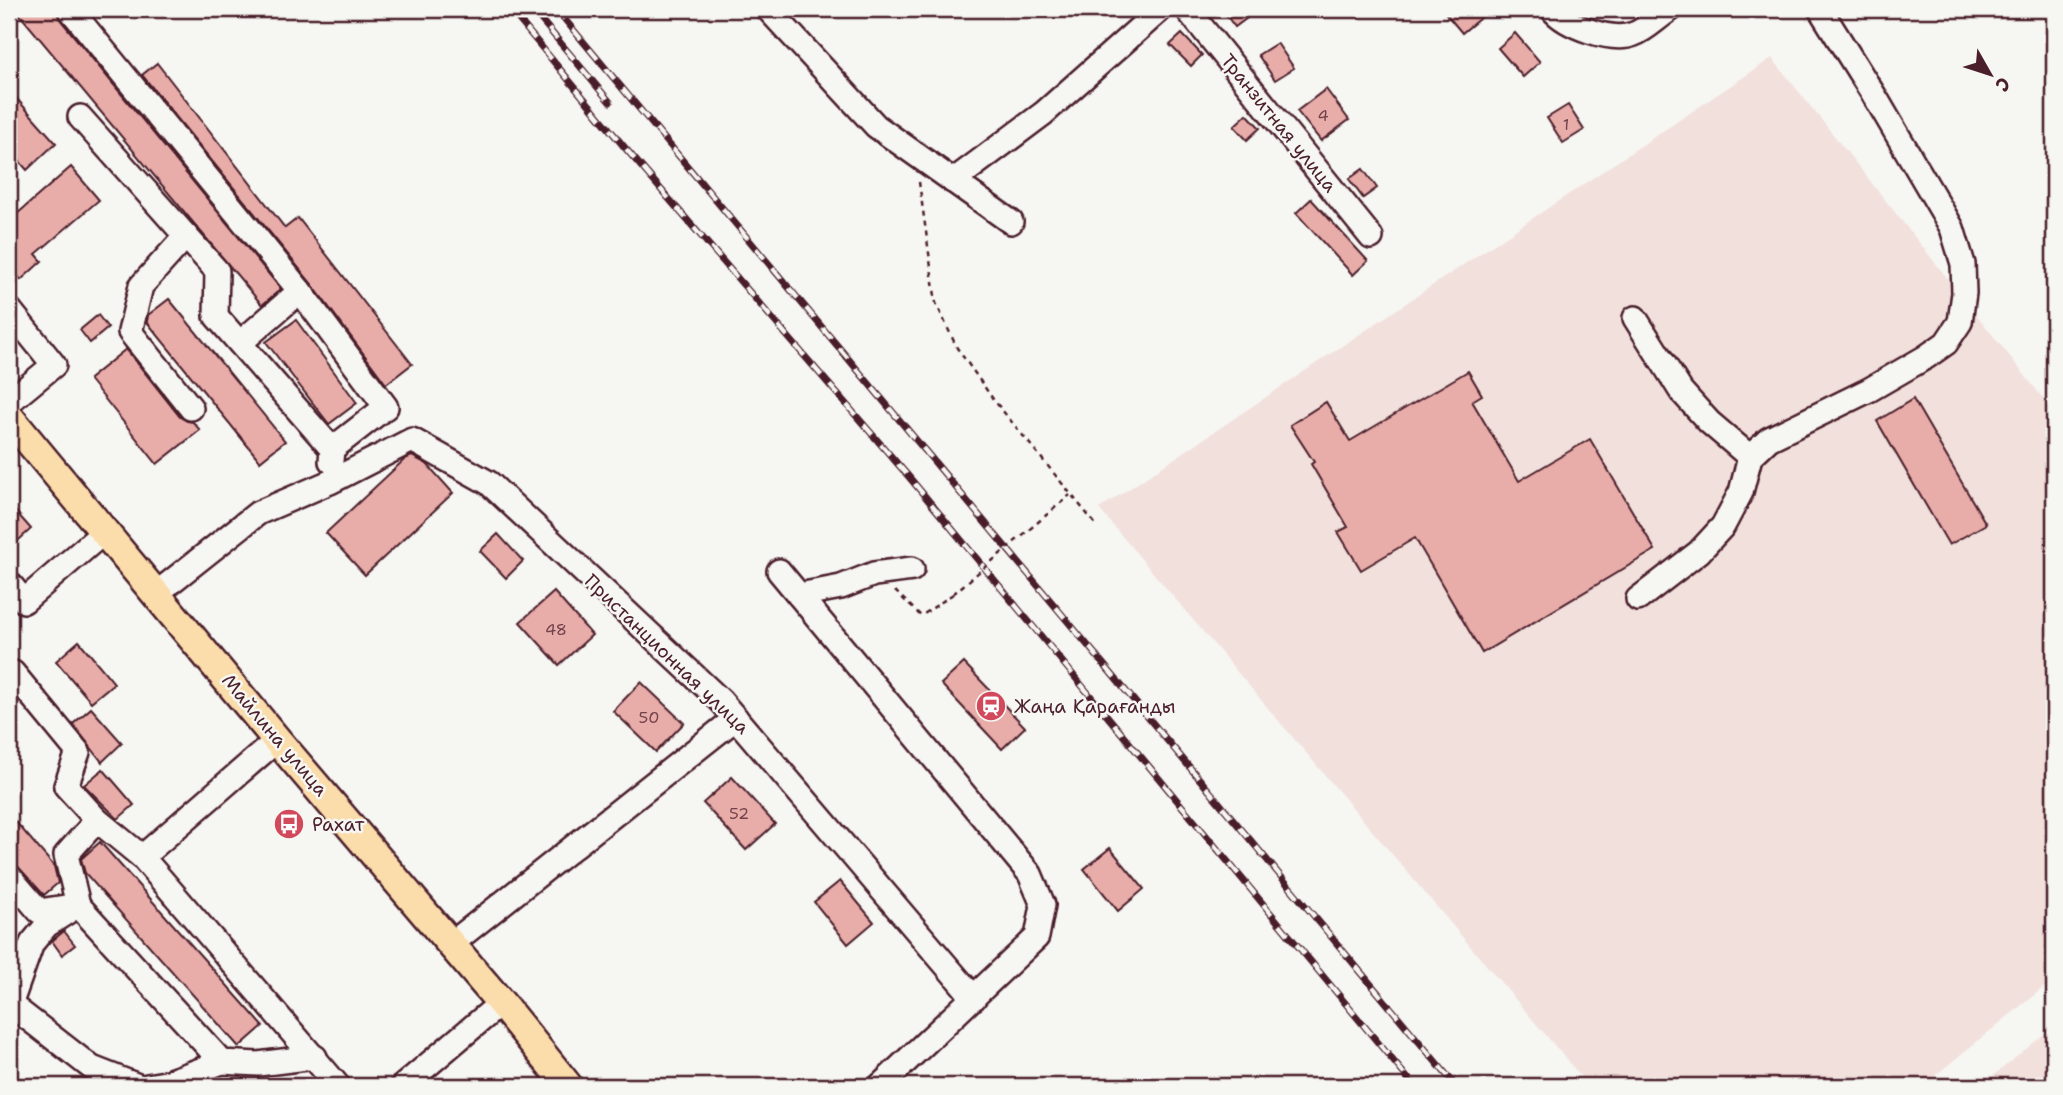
<svg xmlns="http://www.w3.org/2000/svg" width="2063" height="1095" viewBox="0 0 2063 1095" font-family="'Shantell Sans',sans-serif">
  <style>
    .built { fill: #f2e0dc }
    .building { fill: #e8ada9; stroke: #4a1f2b; stroke-width: 2 }
    .lines { fill: none; stroke-linecap: round; stroke-linejoin: round }
    .minor-casing { stroke: #4a1f2b; stroke-width: 28 }
    .major-casing { stroke: #4a1f2b; stroke-width: 33 }
    .path { stroke: #4a1f2b; stroke-width: 2.5; stroke-dasharray: 5 5; stroke-linecap: butt }
    .minor { stroke: #f6f6f2; stroke-width: 23 }
    .major { stroke: #fbddab; stroke-width: 28 }
    .rail-casing { stroke: #4a1f2b; stroke-width: 7 }
    .rail { stroke: #f6f6f2; stroke-width: 4.5; stroke-dasharray: 13; stroke-linecap: butt }
    .path-bridge { stroke: #4a1f2b; stroke-width: 2.5; stroke-dasharray: 5 5; stroke-linecap: butt }
    .labels { text-anchor: middle; dominant-baseline: central; stroke-width: 5; stroke-linejoin: round; paint-order: stroke }
    .number-label { font-size: 16px; fill: #72424a }
    .street-label { font-size: 19px; fill: #4a1f2b; stroke: #f6f6f2 }
    .poi-label { font-size: 19px; fill: #4a1f2b; stroke: #f6f6f2; text-anchor: start }
  </style>
  <rect width="100%" height="100%" fill="#f6f6f2"/>
  <filter id="ink" filterUnits="userSpaceOnUse"><feTurbulence type="fractalNoise" baseFrequency=".0143" numOctaves="2"/><feDisplacementMap in="SourceGraphic" scale="14" xChannelSelector="R" yChannelSelector="G"/><feConvolveMatrix kernelMatrix="1 2 1 2 8 2 1 2 1" color-interpolation-filters="sRGB"/></filter>
  <g filter="url(#ink)">
    <g class="built">
      <path d="M1772,58L2054,412V979L1922,1086H1589L1099,509Z"/>
      <path d="M2054,1026V1086H1981Z"/>
    </g>
    <g class="building">
      <path d="M15,9H56L59,18L281,289L262,305Z"/>
      <path d="M1235,9H1259L1235,27L1226,15Z"/>
      <path d="M1442,9H1491L1462,33Z"/>
      <path d="M1515,33L1540,62L1523,77L1498,48Z"/>
      <path d="M1182,34L1202,55L1191,66L1170,45Z"/>
      <path d="M1277,43L1294,68L1275,80L1258,55Z"/>
      <path d="M157,63L285,228L298,218L412,364L386,384L311,283L142,75Z"/>
      <path d="M1326,89L1349,120L1321,141L1297,111Z"/>
      <path d="M9,90L56,143L27,170L9,149Z"/>
      <path d="M1568,105L1584,130L1563,143L1547,118Z"/>
      <path d="M1247,114L1260,128L1247,140L1234,126Z"/>
      <path d="M71,167L99,200L36,254L42,261L21,280L9,265V221Z"/>
      <path d="M1363,169L1377,188L1363,198L1349,179Z"/>
      <path d="M1311,199L1368,261L1353,275L1296,213Z"/>
      <path d="M169,299L285,441L260,461L147,322L148,315Z"/>
      <path d="M98,315L108,328L90,343L80,330Z"/>
      <path d="M296,320L357,403L329,424L266,342Z"/>
      <path d="M126,349L180,417L187,421L193,422L200,430L157,464L89,379Z"/>
      <path d="M1468,371L1482,395L1472,401L1519,481L1590,439L1655,550L1482,653L1415,538L1361,570L1338,532L1348,527L1311,464L1314,462L1290,425L1326,402L1350,441Z"/>
      <path d="M1913,399L1986,524L1949,545L1877,421Z"/>
      <path d="M412,456L427,464L453,493L365,575L326,533L405,459Z"/>
      <path d="M9,504L31,529L9,549Z"/>
      <path d="M498,534L523,561L506,578L480,551Z"/>
      <path d="M554,592L592,635L559,665L520,622Z"/>
      <path d="M79,641L114,683L91,702L56,661Z"/>
      <path d="M964,663L1025,727L1002,749L941,684Z"/>
      <path d="M641,682L684,723L656,752L613,711Z"/>
      <path d="M91,708L122,743L102,762L73,724Z"/>
      <path d="M103,769L134,805L118,819L84,785Z"/>
      <path d="M732,777L775,824L746,850L703,803Z"/>
      <path d="M9,814L54,866L58,883L44,895L9,857Z"/>
      <path d="M100,842L263,1026L239,1047L85,873L81,859Z"/>
      <path d="M1110,848L1144,889L1118,911L1084,869Z"/>
      <path d="M840,881L874,922L848,944L814,902Z"/>
      <path d="M64,931L75,945L62,955L52,941Z"/>
    </g>
    <g class="lines">
      <g class="minor-casing">
        <g id="minor">
          <path d="M70,9L300,291L386,407L332,449"/>
          <path d="M768,9L876,126L1011,222"/>
          <path d="M1187,9L1371,237"/>
          <path d="M1552,9C1566,26 1612,43 1634,34C1646,30 1659,16 1671,9"/>
          <path d="M80,117L217,271L216,316L332,449L331,461"/>
          <path d="M953,181L1044,113L1161,9"/>
          <path d="M186,236L141,286L130,332L191,408"/>
          <path d="M9,309L54,365L9,402"/>
          <path d="M1635,318L1681,391L1709,422L1750,457"/>
          <path d="M240,343L300,291"/>
          <path d="M779,571L1030,874L1043,905L1037,937L880,1086"/>
          <path d="M9,583L24,601L105,531"/>
          <path d="M157,593L258,513L330,482L412,440L489,483L721,701L974,998"/>
          <path d="M799,595L841,587L874,574L912,569"/>
          <path d="M1638,599L1699,552L1723,526L1741,492L1750,457L1769,439L1869,390L1926,357L1946,343L1960,322L1964,293L1963,264L1952,228L1877,100L1820,9"/>
          <path d="M13,673L78,752L66,786L97,820L142,857"/>
          <path d="M277,740L142,857L338,1086"/>
          <path d="M9,876L39,911L78,905L222,1062L258,1064L315,1057"/>
          <path d="M451,944L736,718"/>
          <path d="M11,1005L92,1068L138,1086"/>
          <path d="M9,1008L32,943L47,925L78,905L66,855L97,820"/>
          <path d="M147,1086L165,1083L222,1062"/>
          <path d="M403,1086L501,1003"/>
        </g>
      </g>
      <g class="major-casing">
        <path id="major" d="M9,417L277,740L501,1003L568,1086"/>
      </g>
      <g class="path">
        <path d="M919,182L936,303L957,348L993,399L1097,526"/>
        <path d="M895,591L921,616L953,594"/>
      </g>
      <use href="#minor" class="minor"/>
      <use href="#major" class="major"/>
      <g class="rail-casing">
        <g id="rail">
          <path d="M510,9L626,149L909,477L1414,1086"/>
          <path d="M532,9L610,102"/>
          <path d="M556,9L1456,1086"/>
        </g>
      </g>
      <use href="#rail" class="rail"/>
      <path class="path-bridge" d="M953,594L1070,495"/>
    </g>
  </g>
  <defs>
    <g id="station-disc" transform="scale(1.575)"><circle r="9.5" fill="#d1495b" stroke="#f6f6f2"/><path d="M-3-6H3Q5-6 5-4V2Q5 4 3 4L4.5 6H3L1.5 4h-3L-3 6H-4.5L-3 4Q-5 4-5 2V-4Q-5-6-3-6ZM-3.5-4v3h7v-3ZM-3.5 1v1.5H-2V1ZM2 1v1.5H3.5V1Z" fill="#fff"/></g>
    <g id="bus-disc" transform="scale(1.575)"><circle r="9.5" fill="#d1495b" stroke="#f6f6f2"/><path d="M-5-6H5V4H4V6H2V4H-2V6H-4V4H-5ZM-3.5-4V0h7V-4ZM-3.5 1.2v1.5H-2V1.2ZM2 1.2v1.5H3.5V1.2Z" fill="#fff"/></g>
  </defs>
  <g fill-rule="evenodd">
    <use href="#station-disc" x="991" y="706"/>
    <use href="#bus-disc" x="289" y="824"/>
  </g>
  <g class="labels">
    <g class="number-label">
      <text x="1323" y="115">4</text>
      <text x="1566" y="124">1</text>
      <text x="556" y="629">48</text>
      <text x="649" y="717">50</text>
      <text x="739" y="813">52</text>
    </g>
    <g class="street-label">
      <text transform="translate(1279 123) rotate(51)">Транзитная улица</text>
      <text transform="translate(667 654) rotate(44)">Пристанционная улица</text>
      <text transform="translate(275 735) rotate(50)">Майлина улица</text>
    </g>
    <g class="poi-label">
      <text x="1014" y="706">Жаңа Қарағанды</text>
      <text x="312" y="824">Рахат</text>
    </g>
  </g>
  <rect width="2063" height="1095" fill="none" stroke="#f6f6f2" stroke-width="35"/>
  <rect x="18" y="18" width="2028" height="1060" fill="none" stroke="#4a1f2b" stroke-width="2.5" filter="url(#ink)"/>
  <g transform="translate(1990 74) rotate(129)" stroke="#f6f6f2" stroke-width="5" paint-order="stroke">
  <path d="M0-5L12 26L0 18L-12 26Z" fill="#4a1f2b"/>
  <text y="-10" font-size="19" font-weight="bold" text-anchor="middle" fill="#4a1f2b">С</text>
  </g>
</svg>
